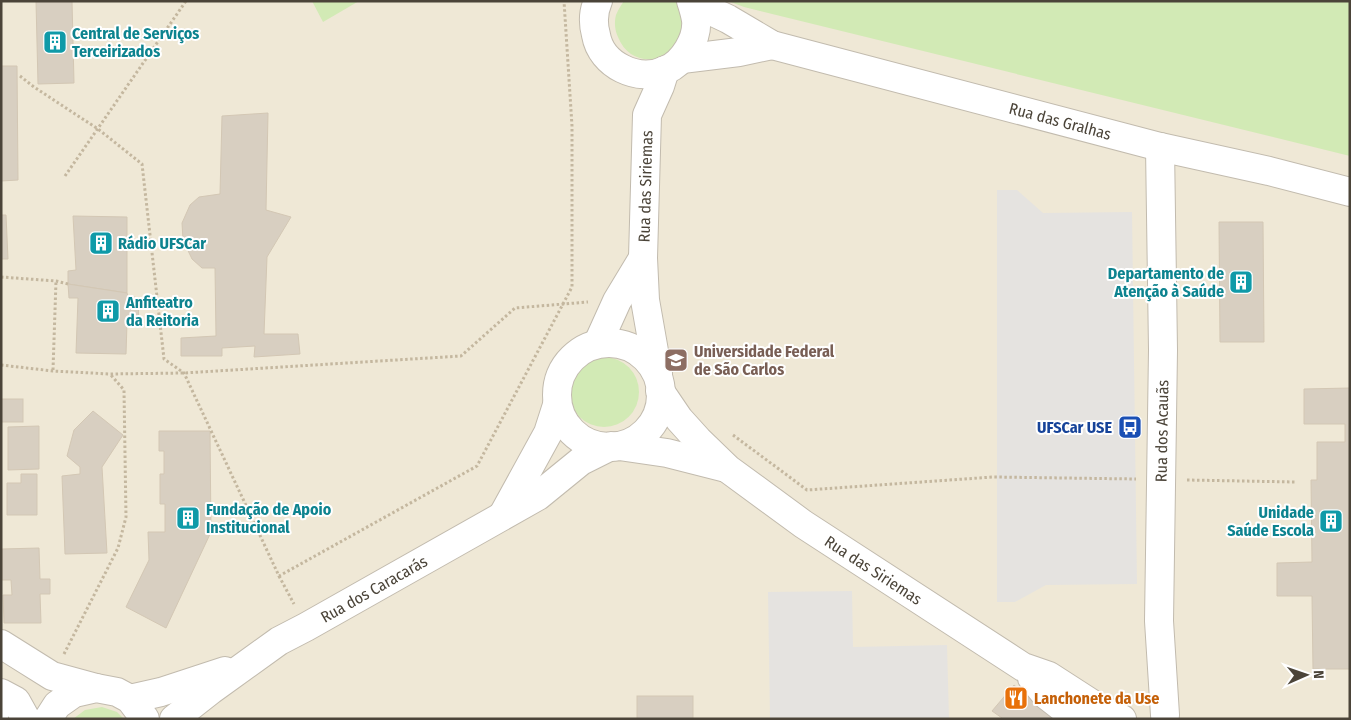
<svg xmlns="http://www.w3.org/2000/svg" width="1351" height="720" viewBox="0 0 1351 720" font-family="'Fira Sans Condensed',sans-serif">
  <style>
    .education { fill: #efe8d6 }
    .green { fill: #d2eab5 }
    .parking { fill: #e5e3e0 }
    .building { fill: #d8cfc1; stroke: #d3c7b4 }
    .lines { fill: none; stroke-linecap: round; stroke-linejoin: round }
    .service-casing { stroke: #c2bbae; stroke-width: 16 }
    .minor-casing { stroke: #c2bbae; stroke-width: 30 }
    .path { stroke: #c4b79f; stroke-width: 3; stroke-dasharray: 2.5 2.5; stroke-linecap: butt }
    .service { stroke: #fff; stroke-width: 14 }
    .minor { stroke: #fff; stroke-width: 28 }
    .labels { text-anchor: middle; dominant-baseline: central; stroke-width: 4; stroke-linejoin: round; paint-order: stroke }
    .culture-label { font-size: 16px; font-weight: bold; fill: #0d838f; stroke: #fff; text-anchor: start }
    .street-label { font-size: 16px; fill: #4b4439; stroke: #fff }
    .education-label { font-size: 16px; font-weight: bold; fill: #785e54; stroke: #fff; text-anchor: start }
    .transit-label { font-size: 16px; font-weight: bold; fill: #164399; stroke: #fff; text-anchor: end }
    .food-label { font-size: 16px; font-weight: bold; fill: #c56008; stroke: #fff; text-anchor: start }
  </style>
  <rect width="100%" height="100%" fill="#f6f3ec"/>
  <rect class="education" x="1" y="1" width="1349" height="718"/>
  <g class="green">
    <path d="M312,1H359L323,22Z"/>
    <path d="M624,1H675C681,7 685,17 684,25C681,63 632,73 618,37C615,31 614,22 616,15C618,10 621,5 624,1Z"/>
    <path d="M728,1H1350V156L744,7Z"/>
    <circle cx="604" cy="392" r="35"/>
    <path d="M102,707L117,712L124,719H73L85,710Z"/>
  </g>
  <g class="parking">
    <path d="M997,190H1017L1043,213L1132,212L1137,584L1046,585L1015,602H997Z"/>
    <path d="M852,591L853,647L947,645L949,719H770L768,592Z"/>
  </g>
  <g class="building">
    <path d="M36,1H72L74,83L38,84Z"/>
    <path d="M1,66H17L18,180L1,181Z"/>
    <path d="M268,113L266,210L291,217L267,257L264,334H298L300,354L254,357L255,346L222,348V356H181V338L216,336L215,268H202L192,259L183,240L182,223L190,205L199,197L220,194L222,116Z"/>
    <path d="M1,215H6L8,259H1Z"/>
    <path d="M73,216L127,217V293L68,284V271L76,270Z"/>
    <path d="M1219,222H1263L1264,342H1220Z"/>
    <path d="M68,284L127,293L128,296L139,298L138,325L127,323L126,354L76,353L78,298H69Z"/>
    <path d="M1350,388V669H1313L1312,596H1277V563L1312,562L1311,480H1317V442H1345V424H1304V389Z"/>
    <rect x="1" y="399" width="22" height="23"/>
    <path d="M93,411L123,435L102,467L107,553L65,554L62,476L80,474V467L67,456L74,430Z"/>
    <path d="M39,426V469L8,470V427Z"/>
    <path d="M159,431H210L211,532L166,628L126,607L149,560L148,532H165V504H160V474H164V451H159Z"/>
    <path d="M21,474H37V515H7V483H21Z"/>
    <path d="M39,548L40,579H50V594H40L41,623H4L3,595H12L11,580H2V549Z"/>
    <path d="M1014,685L1056,719H1001L1002,718L992,711Z"/>
    <rect x="637" y="696" width="56" height="23"/>
  </g>
  <g class="lines">
    <g class="service-casing">
      <path id="service" d="M1,716L10,697"/>
    </g>
    <g class="minor-casing">
      <g id="minor">
        <path d="M598,1C593,12 593,24 596,35C601,65 638,83 666,70C683,63 698,39 696,20C695,14 693,7 691,1"/>
        <path id="s1" d="M692,2L728,19L772,45L1160,147L1269,171L1350,192"/>
        <path d="M682,59L739,52L772,45"/>
        <path d="M1160,147L1163,350L1159,621L1165,715"/>
        <circle cx="609" cy="395" r="52"/>
        <path d="M598,343L617,301L643,258"/>
        <path id="s2" d="M658,374L645,300L643,258L647,115L660,86L665,70"/>
        <path id="s3" d="M660,391L679,419L698,440L728,469L803,524L1023,667L1049,676L1097,707L1122,719"/>
        <path d="M619,446L667,453L726,468"/>
        <path d="M503,515L548,433L557,405"/>
        <path d="M1,644L52,676L96,688"/>
        <path d="M1032,678L1046,695L1077,719"/>
        <path d="M1,693L16,701L26,719"/>
        <path d="M130,699L161,692L225,671"/>
        <path d="M48,719L57,705L74,693L96,688L117,692L130,699L145,719"/>
        <path id="s4" d="M174,719L211,690L279,641L306,627L538,496L581,461L611,446"/>
      </g>
    </g>
    <g class="path">
      <path d="M20,76L34,87L98,129L142,164L164,359L184,373L279,576L477,466L572,287V126L564,1"/>
      <path d="M65,176L186,1"/>
      <path d="M1,277L56,281L68,284"/>
      <path d="M1,365L53,371L110,374L184,373L461,356L515,308L588,302"/>
      <path d="M53,370L56,281"/>
      <path d="M733,435L807,490L993,477L1136,479"/>
      <path d="M1187,480L1296,482"/>
      <path d="M279,576L294,604"/>
      <path d="M64,654L118,548L126,517L124,390L110,374"/>
    </g>
    <use href="#service" class="service"/>
    <use href="#minor" class="minor"/>
  </g>
  <defs>
    <g id="building-square" transform="scale(1.25)"><rect x="-9" y="-9" width="18" height="18" rx="4" fill="#0f9aa8" stroke="#fff"/><path d="M-4-6H4V6H1V3H-1V6H-4ZM-2.5-4.3h1.7v1.8h-1.7ZM.8-4.3h1.7v1.8H.8ZM-2.5-1h1.7V.8h-1.7ZM.8-1h1.7V.8H.8Z" fill="#fff"/></g>
    <g id="university-square" transform="scale(1.25)"><rect x="-9" y="-9" width="18" height="18" rx="4" fill="#8d6e63" stroke="#fff"/><path d="M0-5L7-2L0 1L-7-2ZM-4 1L0 2.5L4 1V4Q0 6-4 4Z" fill="#fff"/></g>
    <g id="bus-square" transform="scale(1.25)"><rect x="-9" y="-9" width="18" height="18" rx="4" fill="#1a4fb4" stroke="#fff"/><path d="M-5-6H5V4H4V6H2V4H-2V6H-4V4H-5ZM-3.5-4V0h7V-4ZM-3.5 1.2v1.5H-2V1.2ZM2 1.2v1.5H3.5V1.2Z" fill="#fff"/></g>
    <g id="restaurant-square" transform="scale(1.25)"><rect x="-9" y="-9" width="18" height="18" rx="4" fill="#e8710a" stroke="#fff"/><path d="M-5-6h1v4h1v-4h1v4h1v-4h1v5L-1.5 .5V6h-2V.5L-5-1ZM5-6V6H3V1.5H1.5Q1.5-4 5-6Z" fill="#fff"/></g>
  </defs>
  <g fill-rule="evenodd">
    <use href="#building-square" x="55" y="42"/>
    <use href="#building-square" x="101" y="243"/>
    <use href="#building-square" x="1241" y="282"/>
    <use href="#building-square" x="108" y="311"/>
    <use href="#university-square" x="676" y="360"/>
    <use href="#bus-square" x="1130" y="427"/>
    <use href="#building-square" x="188" y="518"/>
    <use href="#building-square" x="1331" y="521"/>
    <use href="#restaurant-square" x="1016" y="698"/>
  </g>
  <g class="labels">
    <g class="culture-label">
      <text x="72" y="33">Central de Serviços<tspan x="72" dy="18">Terceirizados</tspan></text>
      <text x="118" y="243">Rádio UFSCar</text>
      <text x="1224" y="273" text-anchor="end">Departamento de<tspan x="1224" dy="18">Atenção à Saúde</tspan></text>
      <text x="126" y="302">Anfiteatro<tspan x="126" dy="18">da Reitoria</tspan></text>
      <text x="206" y="509">Fundação de Apoio<tspan x="206" dy="18">Institucional</tspan></text>
      <text x="1314" y="512" text-anchor="end">Unidade<tspan x="1314" dy="18">Saúde Escola</tspan></text>
    </g>
    <g class="street-label">
      <text stroke="none"><textPath href="#s1" startOffset="389">Rua das Gralhas</textPath></text>
      <text stroke="none"><textPath href="#s2" startOffset="189">Rua das Siriemas</textPath></text>
      <text transform="translate(1162 431) rotate(-89)">Rua dos Acauãs</text>
      <text stroke="none"><textPath href="#s3" startOffset="281">Rua das Siriemas</textPath></text>
      <text stroke="none"><textPath href="#s4" startOffset="239">Rua dos Caracarás</textPath></text>
    </g>
    <g class="education-label">
      <text x="694" y="351">Universidade Federal<tspan x="694" dy="18">de São Carlos</tspan></text>
    </g>
    <g class="transit-label">
      <text x="1112" y="427">UFSCar USE</text>
    </g>
    <g class="food-label">
      <text x="1034" y="698">Lanchonete da Use</text>
    </g>
  </g>
  <rect width="1351" height="720" fill="none" stroke="#4b4439" stroke-width="5"/>
  <g transform="translate(1306 675) rotate(88)" stroke="#ffffff" stroke-width="4" paint-order="stroke">
  <path d="M0-4L9 19L0 12L-9 19Z" fill="#4b4439"/>
  <text y="-8" font-size="14" font-weight="bold" text-anchor="middle" fill="#4b4439">N</text>
  </g>
</svg>
